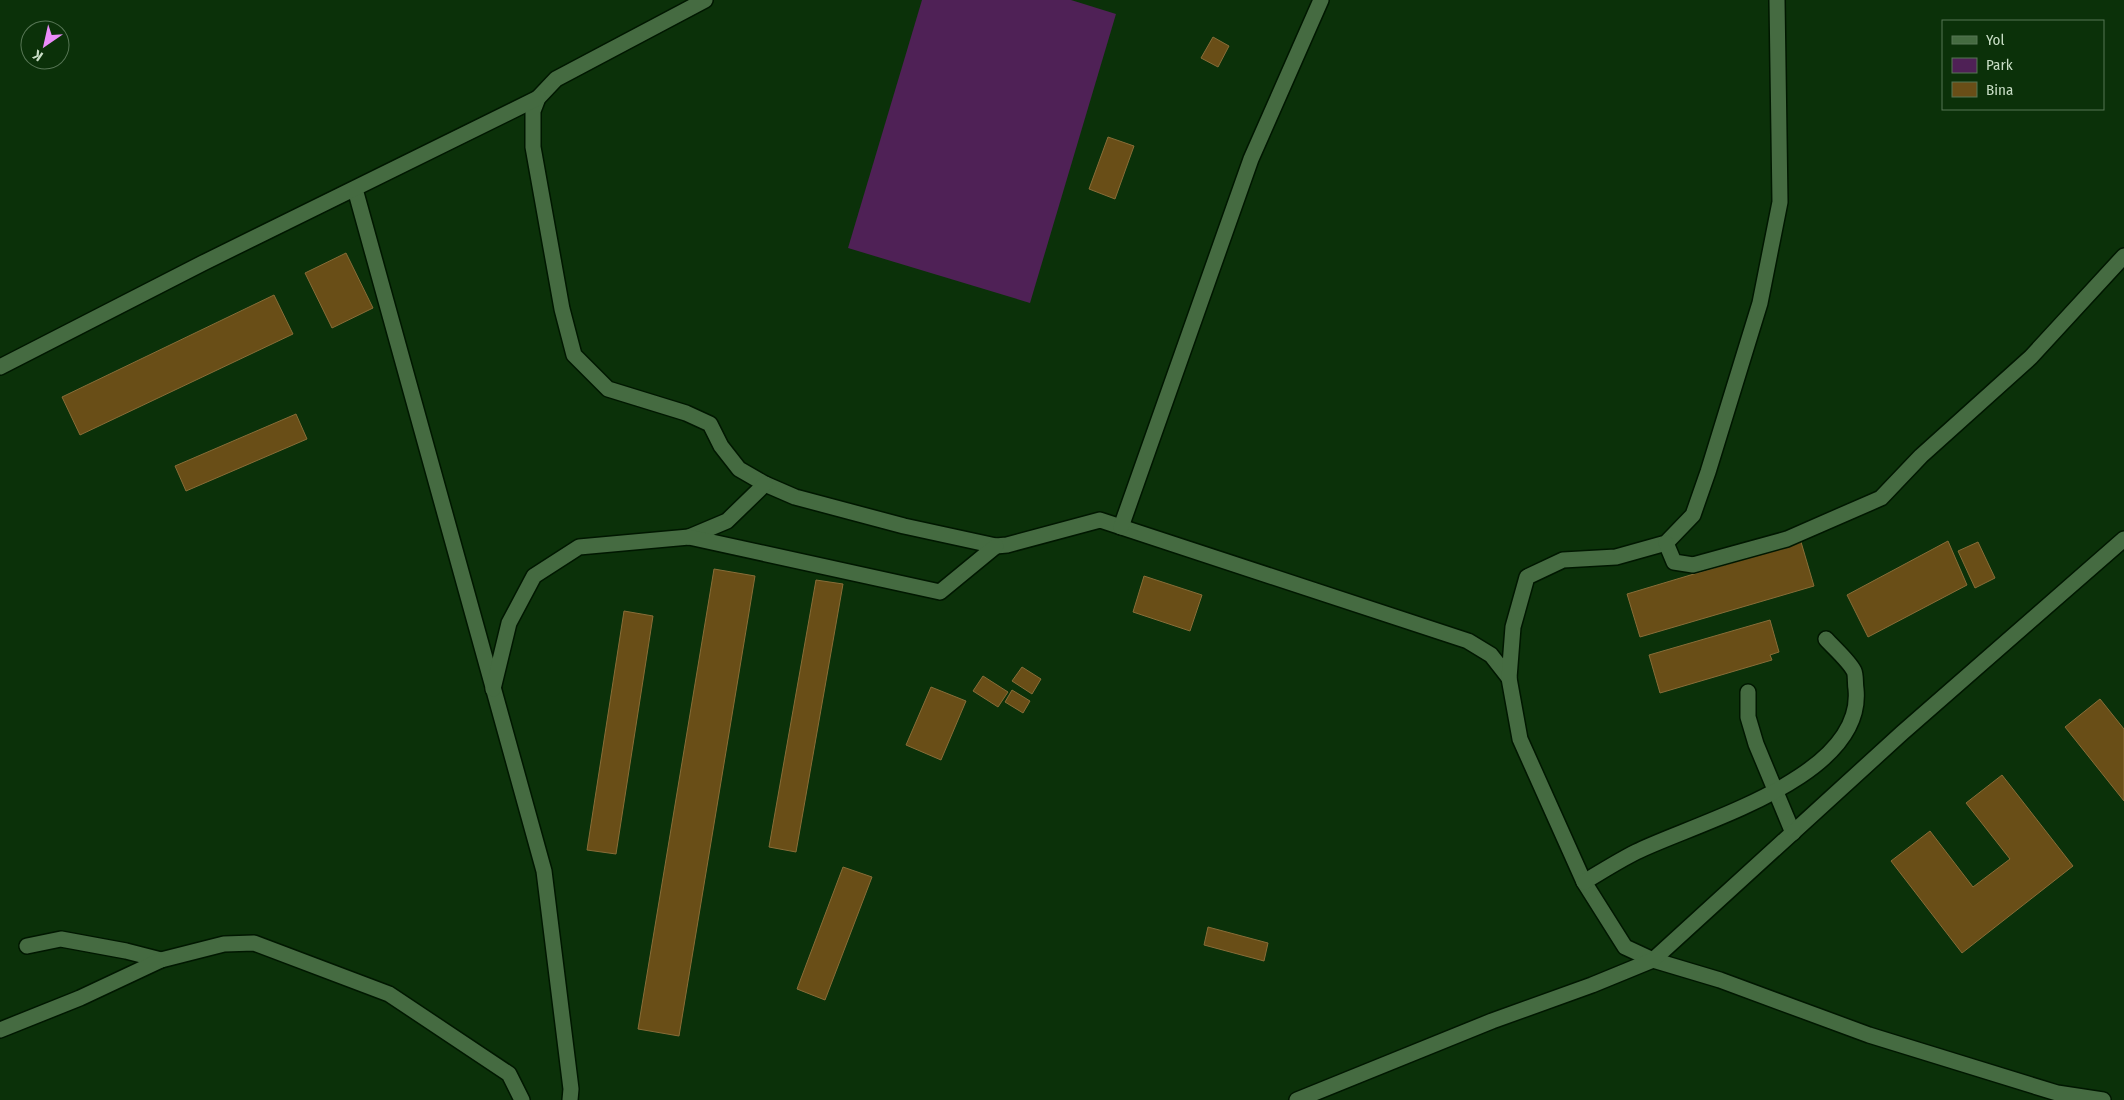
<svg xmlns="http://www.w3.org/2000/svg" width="2124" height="1100" viewBox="0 0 2124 1100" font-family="'Fira Sans Condensed',sans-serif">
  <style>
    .green { fill: #4f2156 }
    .building { fill: #694e17; stroke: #886d38 }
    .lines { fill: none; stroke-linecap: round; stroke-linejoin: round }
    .minor-casing { stroke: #001700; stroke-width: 18 }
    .minor { stroke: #456b41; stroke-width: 15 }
  </style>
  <rect width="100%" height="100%" fill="#0b3109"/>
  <path class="green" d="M922,0H1071L1116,14L1030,303L848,248Z"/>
  <g class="building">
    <path d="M1213,37L1229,46L1218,67L1201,58Z"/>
    <path d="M1108,137L1134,146L1115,199L1089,189Z"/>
    <path d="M346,253L373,308L332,328L305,273Z"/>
    <path d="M274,295L293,334L80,435L62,397Z"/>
    <path d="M296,414L307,439L186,491L175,466Z"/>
    <path d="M1948,541L1967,585L1868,637L1847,595Z"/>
    <path d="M1801,542L1814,586L1640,637L1627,594Z"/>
    <path d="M1978,542L1995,578L1975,588L1958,551Z"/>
    <path d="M714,569L755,576L679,1036L638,1029Z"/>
    <path d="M1144,576L1202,595L1190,631L1133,612Z"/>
    <path d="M816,580L843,584L796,852L769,847Z"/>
    <path d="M624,611L653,616L616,854L587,850Z"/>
    <path d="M1770,620L1779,652L1770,655L1772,660L1660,693L1649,655Z"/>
    <path d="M1022,667L1041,679L1032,694L1012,681Z"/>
    <path d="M983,676L1008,692L998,707L973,691Z"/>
    <path d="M931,687L966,701L941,760L906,745Z"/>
    <path d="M1012,690L1030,701L1023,713L1005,702Z"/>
    <path d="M2100,699L2124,729V801L2065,727Z"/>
    <path d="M2002,775L2073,866L1962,953L1891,861L1930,831L1973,887L2010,859L1966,803Z"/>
    <path d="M843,867L872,877L825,1000L797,989Z"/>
    <path d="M1208,927L1268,943L1264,961L1204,945Z"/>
  </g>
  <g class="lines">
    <g class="minor-casing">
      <g id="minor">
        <path d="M705,0L556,79L538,98L533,111V147L562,309L574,355L608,389L686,413L710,424L721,446L739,469L765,484L795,497L904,526L996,546L1007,545L1100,520L1468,641L1491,655L1509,678"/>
        <path d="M1777,0L1780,202L1760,303L1708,472L1693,515L1666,543L1616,557L1563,560L1527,577L1513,627L1509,678L1520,739L1584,882L1625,947L1653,960L1720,980L1869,1035L2057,1093L2103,1100"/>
        <path d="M355,189L544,871L571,1089L570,1100"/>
        <path d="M0,367L203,263L538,98"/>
        <path d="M1121,527L1251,159L1321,0"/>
        <path d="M689,537L727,521L765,484"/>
        <path d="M1666,543L1674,562L1693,565L1787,539L1881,498L1921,456L2031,357L2124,256"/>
        <path d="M493,689L509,623L534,576L579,547L689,537L940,592L996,546"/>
        <path d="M1748,692V717L1756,744L1793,833"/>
        <path d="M1584,882C1601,872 1618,861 1636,852C1697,822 1865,778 1856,689C1855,684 1856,675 1854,671C1849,661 1834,648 1826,639"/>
        <path d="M27,946L61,939L126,951L161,960"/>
        <path d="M0,1030L80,998L161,960L224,944L254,943L389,994L509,1074L522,1100"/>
        <path d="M1297,1100L1492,1021L1592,985L1653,960L1902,733L2124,539"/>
      </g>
    </g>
    <use href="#minor" class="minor"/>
  </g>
  <rect x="1942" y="20" width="162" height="90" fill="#0b3109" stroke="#577655"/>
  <rect x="1952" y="36" width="25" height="8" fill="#456b41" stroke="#577655"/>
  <text x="1986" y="45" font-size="15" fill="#c9dec6">Yol</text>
  <rect x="1952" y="58" width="25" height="15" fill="#4f2156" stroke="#577655"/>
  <text x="1986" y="70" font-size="15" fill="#c9dec6">Park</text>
  <rect x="1952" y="82" width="25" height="15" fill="#694e17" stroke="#577655"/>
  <text x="1986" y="95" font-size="15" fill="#c9dec6">Bina</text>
  <g transform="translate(45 45) rotate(214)"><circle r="24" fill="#0b3109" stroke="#577655"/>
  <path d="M0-4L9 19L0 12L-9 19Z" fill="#ec8cfa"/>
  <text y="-8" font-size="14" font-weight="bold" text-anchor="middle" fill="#c9dec6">K</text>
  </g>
</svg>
